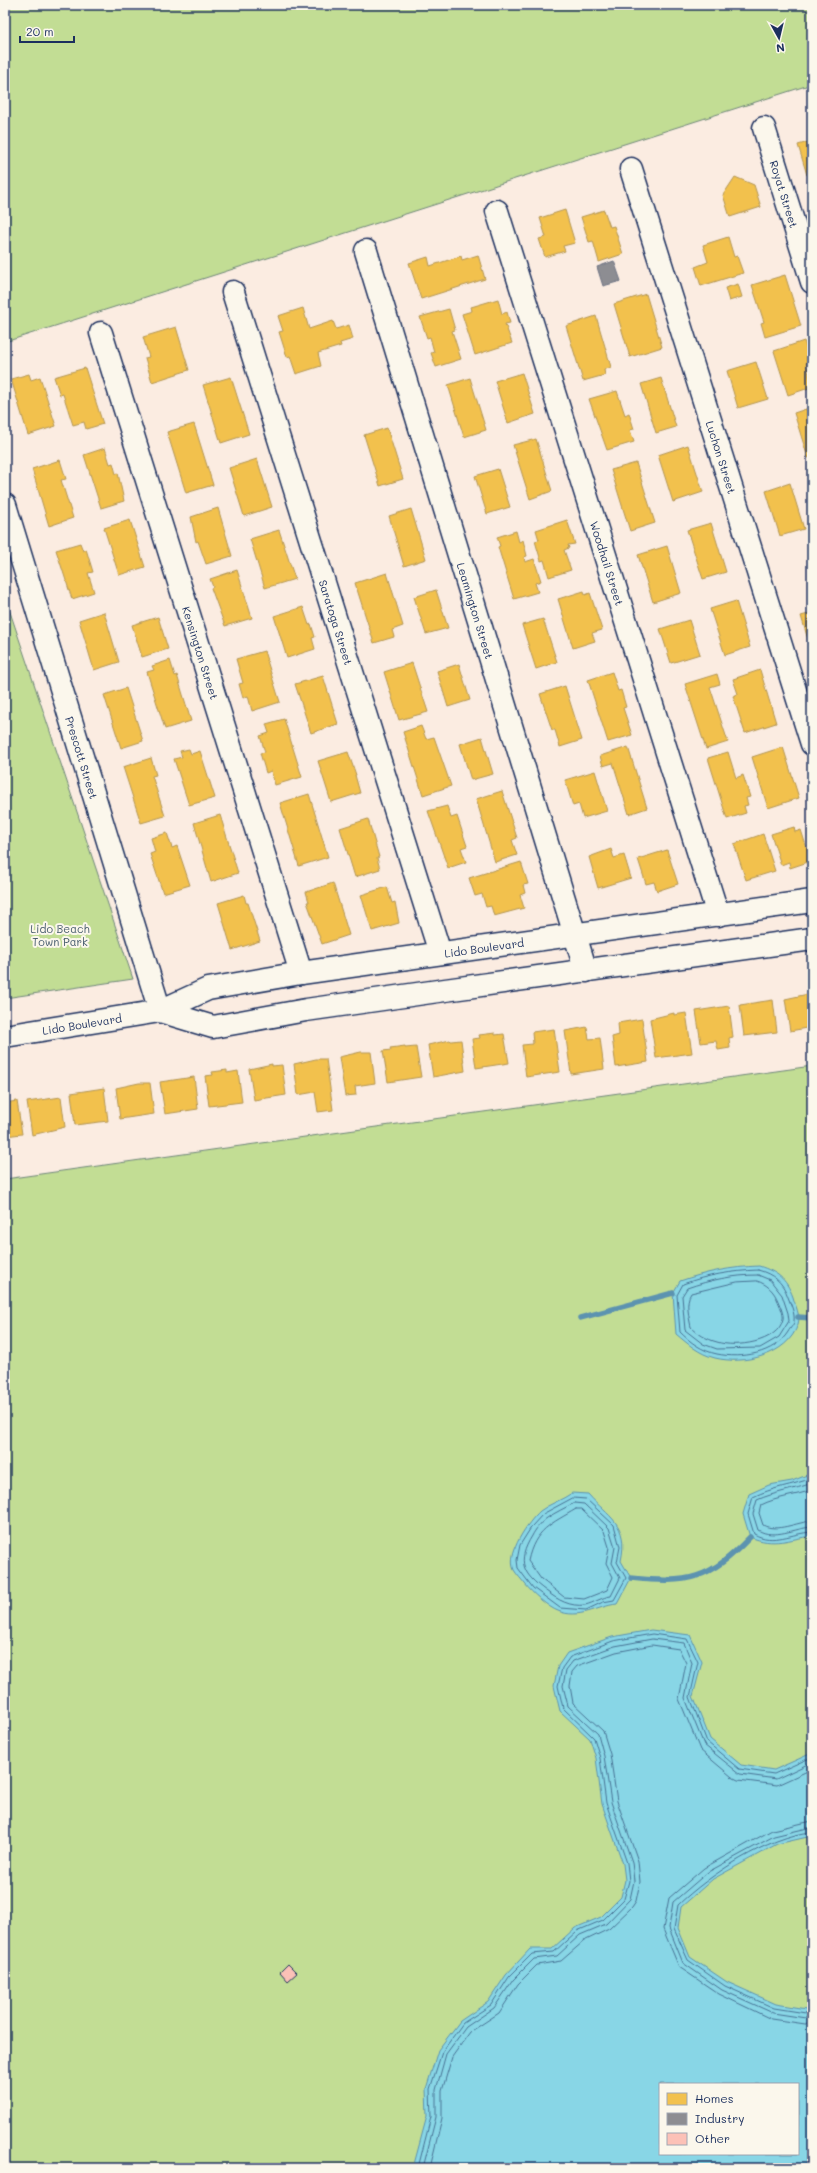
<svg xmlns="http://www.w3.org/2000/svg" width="817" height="2173" viewBox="0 0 817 2173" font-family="Mali,sans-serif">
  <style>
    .green { fill: #c2dd94; stroke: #6e8679; fill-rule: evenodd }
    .water { fill: #88d6e6; stroke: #5c93b0; fill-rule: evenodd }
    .homes { fill: #f2c14e; stroke: #b29553 }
    .industry { fill: #8d8d92; stroke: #6b7182 }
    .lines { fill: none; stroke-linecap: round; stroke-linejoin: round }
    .shore { stroke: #477294; stroke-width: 1 }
    .stream { stroke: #5c93b0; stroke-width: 5.5 }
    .building { fill: #fcc1b7; stroke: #1b2f5e }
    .minor-casing { stroke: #1b2f5e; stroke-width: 25 }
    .highway-casing { stroke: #1b2f5e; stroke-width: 25 }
    .minor { stroke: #fbf7ec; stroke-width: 22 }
    .highway { stroke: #fbf7ec; stroke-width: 22 }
    .labels { text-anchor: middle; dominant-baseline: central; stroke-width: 4; stroke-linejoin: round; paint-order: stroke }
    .street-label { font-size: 11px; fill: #1b2f5e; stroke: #fbf7ec }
    .park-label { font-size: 11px; fill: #455a6c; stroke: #fbf7ec }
  </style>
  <rect width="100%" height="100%" fill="#fbece1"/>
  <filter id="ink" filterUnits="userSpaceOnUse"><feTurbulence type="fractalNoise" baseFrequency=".025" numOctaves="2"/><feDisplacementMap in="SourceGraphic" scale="8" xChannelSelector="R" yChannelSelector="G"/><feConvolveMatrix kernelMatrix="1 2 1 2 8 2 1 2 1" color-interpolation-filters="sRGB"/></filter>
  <g filter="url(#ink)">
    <g class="green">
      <path d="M5,5H812V84L5,342Z"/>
      <path d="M5,597L133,979L5,998Z"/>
      <path d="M812,1066V2168H5V1179ZM660,2084H798V2154H660Z"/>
    </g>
    <g class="water">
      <path d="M759,1266C777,1272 786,1278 793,1297C795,1305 801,1316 798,1324C788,1356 743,1365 715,1358C699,1354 688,1344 676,1334L673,1293L680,1281C706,1272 731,1267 759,1266Z"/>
      <path d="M812,1473V1536C789,1539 774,1547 750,1537L743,1514L749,1494L769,1485L792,1481Z"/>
      <path d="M572,1493L588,1494C609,1518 629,1523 621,1561L631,1578L617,1604C598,1606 579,1620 558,1611C549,1608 531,1592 525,1584C522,1580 517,1575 514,1570C506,1553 528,1522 540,1511C549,1504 562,1500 572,1493Z"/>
      <path d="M651,1630L690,1635L702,1662L693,1696L710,1739L741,1765L774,1770L812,1753V1836L777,1844L713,1879L681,1907L678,1928L690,1957L727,1982L776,2004L812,2010V2168H413L427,2116L426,2089L438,2050L460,2021L488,2002L506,1975L530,1949H552L575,1928L601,1917L621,1897L625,1880L623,1864L602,1804L596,1758L590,1739L560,1711L554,1686L558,1666L567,1653L612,1637ZM660,2084H798V2154H660Z"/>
    </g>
    <g class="homes">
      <path d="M812,141V173L807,175L798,145Z"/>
      <path d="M735,177L754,185L761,207L730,217L723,195Z"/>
      <path d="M565,210L575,243L563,246L565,251L545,257L539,239L546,237L540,218Z"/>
      <path d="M604,210L610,227L614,226L623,254L599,262L593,241L589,242L581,217Z"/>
      <path d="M728,237L734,257L737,256L743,273L701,286L695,267L708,262L703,245Z"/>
      <path d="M478,255L485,279L421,299L409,263L428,257L430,266L461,256L462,260Z"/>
      <path d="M785,275L801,326L765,337L761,323L764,322L752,285Z"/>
      <path d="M738,284L742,297L729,301L725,288Z"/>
      <path d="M646,294L662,347L630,357L614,304Z"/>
      <path d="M498,299L502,314L507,312L510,323L505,324L512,343L475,355L462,314L472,311L471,307Z"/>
      <path d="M303,308L309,329L333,321L336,329L349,325L353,339L340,343L341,346L318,353L321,366L296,374L290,356L287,357L279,332L283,331L278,316Z"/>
      <path d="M449,309L455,330L452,331L461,359L436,367L431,353L434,352L430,337L427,338L420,317Z"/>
      <path d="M596,316L611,367L604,370L605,375L583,381L566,326Z"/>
      <path d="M176,327L189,370L152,382L145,358L149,357L143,337Z"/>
      <path d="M804,341L811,362L806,363L810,378L812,377V387L788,395L774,351Z"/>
      <path d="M756,362L768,399L738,408L727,371Z"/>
      <path d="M85,368L103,424L86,429L84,422L73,425L63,394L60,395L54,377Z"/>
      <path d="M522,373L535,414L508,423L495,381Z"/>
      <path d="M29,374L31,380L40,377L56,426L28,435L11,379Z"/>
      <path d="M231,377L249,434L221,443L203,385Z"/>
      <path d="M470,378L486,430L464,437L448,385Z"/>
      <path d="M661,378L676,427L656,433L641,384Z"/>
      <path d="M617,391L625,415L629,413L634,429L630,430L634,442L607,450L589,399Z"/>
      <path d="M812,407V456L808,458L794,413Z"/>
      <path d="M194,424L213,485L186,493L167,432Z"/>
      <path d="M387,428L403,479L380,486L364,435Z"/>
      <path d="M536,439L552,491L530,499L513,445Z"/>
      <path d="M688,445L703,492L673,502L658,455Z"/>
      <path d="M105,448L110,464L113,463L116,474L118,473L124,501L101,508L84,455Z"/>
      <path d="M257,459L272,507L244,516L229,468Z"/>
      <path d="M60,460L66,479L61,480L73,518L49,526L32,469Z"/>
      <path d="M636,463L655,523L630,531L611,470Z"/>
      <path d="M498,469L510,507L487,514L475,476Z"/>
      <path d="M790,483L804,529L780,536L766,491Z"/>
      <path d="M218,508L232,556L206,564L198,541L196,542L191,517Z"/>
      <path d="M411,509L426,559L404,566L389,516Z"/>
      <path d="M130,520L145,567L119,575L104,528Z"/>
      <path d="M567,520L575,544L568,545L569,548L564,550L571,570L549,577L544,560L541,561L535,541L539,540L536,530Z"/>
      <path d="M711,523L726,572L703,579L687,530Z"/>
      <path d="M279,530L295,579L265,588L250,539Z"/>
      <path d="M516,531L519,542L523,540L527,556L524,557L525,562L534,559L541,581L535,583L538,592L514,599L498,547L500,546L497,537Z"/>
      <path d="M80,543L83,551L86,549L93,572L88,573L94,592L72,599L56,550Z"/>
      <path d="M667,546L681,593L653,602L638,555Z"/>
      <path d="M237,570L252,618L225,626L211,588L213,587L210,579Z"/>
      <path d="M387,573L403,626L392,630L394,637L374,643L355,583Z"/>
      <path d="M436,590L448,628L426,634L414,597Z"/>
      <path d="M584,591L585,595L590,593L602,630L592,633L595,641L573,648L558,599Z"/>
      <path d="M736,601L750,647L725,655L710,609Z"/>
      <path d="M303,607L309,625L311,624L315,637L312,638L315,649L287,658L274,616Z"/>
      <path d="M104,612L119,662L94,670L79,620Z"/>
      <path d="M812,613V653L801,616Z"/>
      <path d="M158,617L168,649L142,657L132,625Z"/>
      <path d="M543,619L557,662L536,669L522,625Z"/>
      <path d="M689,620L700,654L671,663L660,629Z"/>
      <path d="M264,651L280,702L252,711L248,696L243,698L239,684L243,683L236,659Z"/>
      <path d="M170,660L175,676L177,675L191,721L165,729L147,672L154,670L152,666Z"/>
      <path d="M412,663L428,712L399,720L384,672Z"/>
      <path d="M459,664L470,700L448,707L437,671Z"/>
      <path d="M760,670L776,723L745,733L733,696L738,694L733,679Z"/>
      <path d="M612,672L618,691L621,690L626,707L623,708L632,735L608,742L588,680Z"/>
      <path d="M717,674L720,684L710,687L728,742L706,749L685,684Z"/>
      <path d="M323,676L338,724L311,733L295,684Z"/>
      <path d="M565,686L582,740L560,747L555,730H552L540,694Z"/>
      <path d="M126,688L143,741L121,748L104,695Z"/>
      <path d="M284,719L302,777L275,785L271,771L266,773L260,753L265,752L260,736L269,733L266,724Z"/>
      <path d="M421,726L426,739L434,737L451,786L423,795L403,732Z"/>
      <path d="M482,737L493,774L471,780L460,744Z"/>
      <path d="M628,747L647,808L629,814L613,763L603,766L600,756Z"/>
      <path d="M783,747L799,798L768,808L752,757Z"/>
      <path d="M189,749L191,754L200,751L215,798L189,805L174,759L182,757L180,751Z"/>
      <path d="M348,752L356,775H355L360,793L331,802L318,761Z"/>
      <path d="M728,752L736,778L743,775L750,797L746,798L748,805L744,806L746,813L727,819L708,758Z"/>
      <path d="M151,758L156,775L152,776L165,816L141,823L123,767Z"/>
      <path d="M595,771L607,811L583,818L579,804L573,806L565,780Z"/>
      <path d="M502,791L517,838L512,840L517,855L495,862L476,799Z"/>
      <path d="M309,794L328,857L299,866L280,803Z"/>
      <path d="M447,806L451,818L457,816L467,846L461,848L466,862L448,868L428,811Z"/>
      <path d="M220,815L238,873L211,882L194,823Z"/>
      <path d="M368,819L379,857L377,858L380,869L355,877L340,828Z"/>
      <path d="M794,827L795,832L801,830L811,861L790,868L789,862L781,865L771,834Z"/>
      <path d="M167,833L172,848L177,846L190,885L163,893L150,854L155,852L151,838Z"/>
      <path d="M763,834L775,871L746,880L734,844Z"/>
      <path d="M611,849L614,858L624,855L631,878L598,888L589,857Z"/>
      <path d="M667,850L678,884L657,891L654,882L646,884L638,859Z"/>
      <path d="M521,862L528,884L523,885L525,893L520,895L524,908L494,916L491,906L486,907L482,894L475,896L469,878Z"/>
      <path d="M333,883L349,935L322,944L307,902H309L306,892Z"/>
      <path d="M387,887L392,903L395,902L399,923L372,931L361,895Z"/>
      <path d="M244,895L246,903H248L260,941L232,950L218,903Z"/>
      <path d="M808,994V996L812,995V1027L790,1031L785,999Z"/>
      <path d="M773,1000L777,1032L744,1036L740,1005Z"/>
      <path d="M729,1006L733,1037L729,1038L730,1048L718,1050L716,1041L701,1043L696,1011Z"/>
      <path d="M674,1013V1015L686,1013L692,1053L656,1058L650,1019Z"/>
      <path d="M642,1019L648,1062L616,1067L612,1037L619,1035L618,1023Z"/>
      <path d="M587,1027L589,1039L600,1038L604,1069L571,1074L565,1031Z"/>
      <path d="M554,1029L560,1072L526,1077L522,1045L533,1044L532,1032Z"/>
      <path d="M495,1033V1035L504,1034L509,1063L476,1068L472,1039L480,1038L479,1035Z"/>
      <path d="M450,1040L451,1041L461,1040L465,1071L433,1077L428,1045Z"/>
      <path d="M405,1046V1048L416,1047L421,1077L388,1082L383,1051L391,1050L390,1048Z"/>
      <path d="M361,1052H371L375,1083L355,1086L356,1095L345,1096L339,1057Z"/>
      <path d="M316,1059H326L333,1110L318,1112L315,1092L298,1095L294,1064Z"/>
      <path d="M272,1064V1066L282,1065L286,1095L254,1100L249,1069Z"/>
      <path d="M227,1070V1073L238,1071L242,1102L209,1106L205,1076L213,1075L212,1072Z"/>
      <path d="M194,1077L198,1109L165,1114L160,1082Z"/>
      <path d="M139,1083H150L154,1114L120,1119L116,1088Z"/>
      <path d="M104,1088L108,1121L75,1125L71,1093Z"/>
      <path d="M61,1097L65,1127L32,1135L27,1102Z"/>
      <path d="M17,1101L22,1134L5,1136V1103Z"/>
    </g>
    <path class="industry" d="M614,261L621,281L603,286L597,267Z"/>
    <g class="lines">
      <g class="shore">
        <path d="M758,1270C773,1274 783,1282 788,1297C791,1305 795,1313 794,1321C794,1325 790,1328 788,1332C774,1354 742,1359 717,1354C702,1351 690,1342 680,1332L677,1295L683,1284C707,1275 732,1271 758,1270Z"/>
        <path d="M758,1275L770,1280L782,1295L788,1313L789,1321L779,1337L760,1348L717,1349L703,1344L685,1330L682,1296L687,1288C710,1280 733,1275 758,1275Z"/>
        <path d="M757,1281C767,1284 774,1291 778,1301C780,1306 784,1314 783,1319C778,1343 735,1348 717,1342C706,1339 698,1334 691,1327C689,1317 685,1302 691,1293L737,1282Z"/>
        <path d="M812,1478C791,1486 773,1487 753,1497L748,1514L754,1534C773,1545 792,1533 812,1532"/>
        <path d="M812,1483C794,1490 775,1492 757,1500L753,1514L758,1530C774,1540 795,1528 812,1527"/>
        <path d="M812,1490C795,1496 777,1497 761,1505L759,1513L763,1525C776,1533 797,1522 812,1521"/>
        <path d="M573,1498L586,1499L614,1525L620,1547L617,1562L626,1578L614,1600L603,1602L586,1610L560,1608L533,1588L518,1568L517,1560L520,1545L532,1526L543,1514Z"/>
        <path d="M574,1503L584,1504L609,1528L615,1547L612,1563L620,1578L611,1596C602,1597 594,1603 585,1605C570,1607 558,1600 546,1591C523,1574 516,1562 532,1536C535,1530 541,1522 547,1518C556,1512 565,1508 574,1503Z"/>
        <path d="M576,1509H581L604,1531L609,1547L606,1563L613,1577L607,1590L584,1599L564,1597L541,1579L528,1561C535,1529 551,1524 576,1509Z"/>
        <path d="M812,1821L772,1830L704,1868L669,1898L663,1929L679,1967L719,1994L771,2019L812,2025"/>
        <path d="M812,1827L774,1836L708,1872L673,1902L669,1928L683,1963L722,1990L773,2013L812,2019"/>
        <path d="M812,1832C768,1836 709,1875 678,1905L674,1929L688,1960L725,1986L774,2008L812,2014"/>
        <path d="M418,2168L431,2117L430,2089L442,2052L463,2023L491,2005L509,1977L532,1954L554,1952L577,1931L603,1920L624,1899L629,1881L627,1863L606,1803L600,1758L594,1738L563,1708L558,1686L562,1668L570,1657L613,1641L652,1634L687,1639L698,1662L690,1697L707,1742L739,1769L774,1774L812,1757"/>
        <path d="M423,2168L436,2117V2090L446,2054L466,2027L494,2008L513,1980L534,1959L557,1956L580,1935L606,1924L630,1899L634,1881L632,1862L611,1802L604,1756L598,1734L568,1706L563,1686L566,1670L573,1661L615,1646L652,1639L684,1643L692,1663L685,1698L704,1745L740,1774L776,1779L812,1762"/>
        <path d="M430,2168L442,2118V2091L452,2057L470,2032L499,2013L518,1984L537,1965L561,1961L584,1941L609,1929L632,1907L636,1901L640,1882L638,1861L617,1801L610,1754L603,1731L573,1703L570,1686L572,1672L577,1666L616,1652L652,1645L679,1649L686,1663L679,1699L700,1750L732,1777L738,1780L777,1785L812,1769"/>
      </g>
      <g class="stream">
        <path d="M798,1317L812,1318"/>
        <path d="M580,1318L673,1293"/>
        <path d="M631,1578C689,1584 709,1580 750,1537"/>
      </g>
    </g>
    <path class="building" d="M288,1964L297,1973L288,1981L280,1972Z"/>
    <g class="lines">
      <g class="minor-casing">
        <g id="minor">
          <path id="s1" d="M764,128L812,282"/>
          <path id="s2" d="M631,169L812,744"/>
          <path id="s3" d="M497,211L718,915"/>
          <path id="s4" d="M366,251L586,971"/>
          <path id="s5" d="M233,292L440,953"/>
          <path id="s6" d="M101,333L301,973"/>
          <path id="s7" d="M5,505L160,1011"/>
        </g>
      </g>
      <g class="highway-casing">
        <g id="highway">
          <path d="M160,1011L213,1027L306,1010L445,990L812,939"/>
          <path id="s8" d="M5,1036L160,1011L208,989L301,973L812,901"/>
        </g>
      </g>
      <use href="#minor" class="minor"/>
      <use href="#highway" class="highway"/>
    </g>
  </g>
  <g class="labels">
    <g class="street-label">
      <text stroke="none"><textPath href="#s1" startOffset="69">Royat Street</textPath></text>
      <text stroke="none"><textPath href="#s2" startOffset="302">Luchon Street</textPath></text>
      <text stroke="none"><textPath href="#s3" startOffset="369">Woodhail Street</textPath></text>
      <text stroke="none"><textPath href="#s4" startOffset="376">Leamington Street</textPath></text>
      <text stroke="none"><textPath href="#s5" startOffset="346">Saratoga Street</textPath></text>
      <text stroke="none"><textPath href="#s6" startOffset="335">Kensington Street</textPath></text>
      <text stroke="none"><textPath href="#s7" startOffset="264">Prescott Street</textPath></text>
      <text stroke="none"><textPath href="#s8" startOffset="489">Lido Boulevard</textPath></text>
      <text stroke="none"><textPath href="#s8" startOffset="78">Lido Boulevard</textPath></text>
    </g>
    <g class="park-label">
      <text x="60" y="928">Lido Beach<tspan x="60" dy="13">Town Park</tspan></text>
    </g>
  </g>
  <rect width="817" height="2173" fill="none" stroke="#fbf7ec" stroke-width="20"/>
  <rect x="10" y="10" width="797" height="2153" fill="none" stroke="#1b2f5e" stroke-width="1.5" filter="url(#ink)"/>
  <rect x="659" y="2083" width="140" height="72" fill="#fbf7ec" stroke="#a1a7b3"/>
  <rect x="667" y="2093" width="20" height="12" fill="#f2c14e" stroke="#a1a7b3"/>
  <text x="695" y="2103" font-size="12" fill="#1b2f5e">Homes</text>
  <rect x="667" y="2113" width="20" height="12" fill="#8d8d92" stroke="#a1a7b3"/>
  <text x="695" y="2123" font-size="12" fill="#1b2f5e">Industry</text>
  <rect x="667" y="2133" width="20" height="12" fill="#fcc1b7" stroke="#a1a7b3"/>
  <text x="695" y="2143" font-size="12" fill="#1b2f5e">Other</text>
  <g transform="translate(779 38) rotate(172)" stroke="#fbf7ec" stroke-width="3" paint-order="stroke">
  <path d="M0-3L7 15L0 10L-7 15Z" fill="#1b2f5e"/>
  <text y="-6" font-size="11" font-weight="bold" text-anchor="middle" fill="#1b2f5e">N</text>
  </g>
  <path d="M20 36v6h54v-6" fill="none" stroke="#1b2f5e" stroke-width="2"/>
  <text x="26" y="36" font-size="12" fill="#1b2f5e" stroke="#fbf7ec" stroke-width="3" paint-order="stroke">20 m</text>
</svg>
